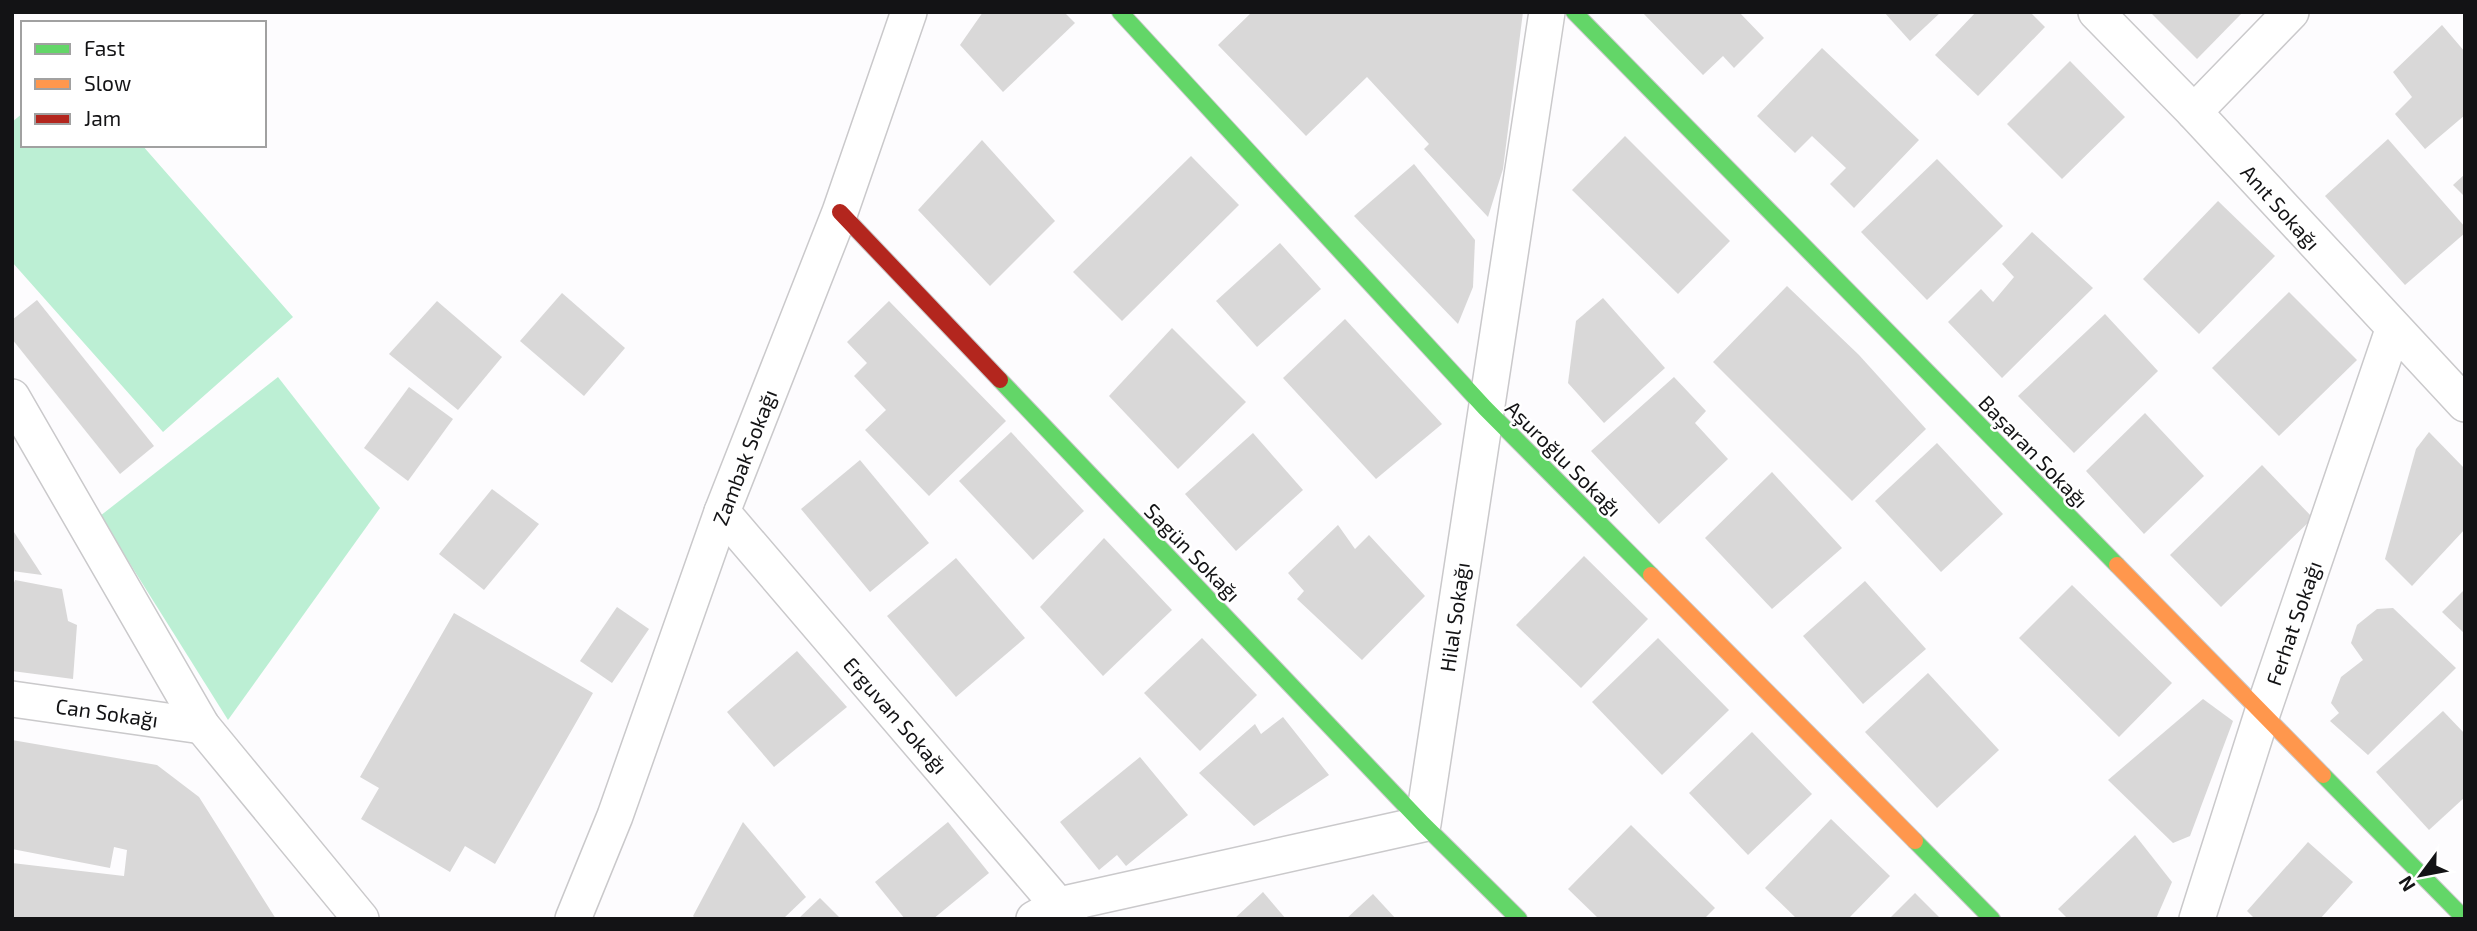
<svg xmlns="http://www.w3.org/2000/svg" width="2477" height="931" viewBox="0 0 2477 931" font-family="'Exo 2',sans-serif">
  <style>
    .green { fill: #bcefd4 }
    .building { fill: #d9d8d8 }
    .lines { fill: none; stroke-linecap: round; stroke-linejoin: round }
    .street-casing { stroke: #cac9cb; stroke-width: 38 }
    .fast-casing { stroke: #cac9cb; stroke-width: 18 }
    .slow-casing { stroke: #cac9cb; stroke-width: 18 }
    .jam-casing { stroke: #cac9cb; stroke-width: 18 }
    .street { stroke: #fff; stroke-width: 35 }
    .fast { stroke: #63d668; stroke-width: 16 }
    .slow { stroke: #ff974d; stroke-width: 16 }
    .jam { stroke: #b3261e; stroke-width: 16 }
    .labels { text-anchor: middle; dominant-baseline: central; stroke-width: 5; stroke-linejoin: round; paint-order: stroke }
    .street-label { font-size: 21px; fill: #131315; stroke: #fff }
  </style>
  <rect width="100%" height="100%" fill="#fdfcfe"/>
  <g class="green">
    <path d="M23,113V145H142L293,317L163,432L12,262V122Z"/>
    <path d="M278,377L380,508L228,720L100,516Z"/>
  </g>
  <g class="building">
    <path d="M983,12H1064L1075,23L1003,92L960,45Z"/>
    <path d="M1252,12H1523L1503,169L1488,217L1424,149L1429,144L1367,77L1306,136L1218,45Z"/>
    <path d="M1642,12H1739L1764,38L1734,68L1723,56L1703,75Z"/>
    <path d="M1884,12H1941L1910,41Z"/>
    <path d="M1976,12H2030L2045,27L1978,96L1935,55Z"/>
    <path d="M2150,12H2243L2197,59Z"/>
    <path d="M2442,25L2465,52V115L2425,149L2395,114L2412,97L2393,72Z"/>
    <path d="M1822,48L1919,140L1854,208L1830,184L1846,168L1812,136L1795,153L1757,116Z"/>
    <path d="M2070,61L2125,117L2062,179L2007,124Z"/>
    <path d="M1625,136L1730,241L1678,294L1572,190Z"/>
    <path d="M2388,139L2465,227V233L2405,285L2325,196Z"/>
    <path d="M982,140L1055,221L990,286L918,210Z"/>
    <path d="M1191,156L1239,205L1122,321L1073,272Z"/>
    <path d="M1937,159L2003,226L1927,300L1861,232Z"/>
    <path d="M1414,164L1475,240L1473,287L1458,324L1354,216Z"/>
    <path d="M2465,174V197L2453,185Z"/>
    <path d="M2218,201L2275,256L2199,334L2143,279Z"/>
    <path d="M2032,232L2093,288L2002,378L1948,322L1981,289L1993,302L2014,277L2002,264Z"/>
    <path d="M1280,243L1321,289L1257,347L1216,301Z"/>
    <path d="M1787,286L1859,355L1926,429L1852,501L1713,362Z"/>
    <path d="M2289,292L2357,360L2279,436L2212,368Z"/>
    <path d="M562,293L625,348L584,396L520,341Z"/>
    <path d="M1603,298L1665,368L1604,423L1568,383L1576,321Z"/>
    <path d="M37,300L154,446L120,474L12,339V320Z"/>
    <path d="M437,301L502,357L458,410L389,354Z"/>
    <path d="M889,301L1006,421L929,496L865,430L886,410L854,376L867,363L847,342Z"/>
    <path d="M2105,314L2158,371L2074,453L2018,396Z"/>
    <path d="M1345,319L1442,424L1376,479L1283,378Z"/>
    <path d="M1172,328L1246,402L1178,469L1109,396Z"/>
    <path d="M1674,377L1706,411L1695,423L1728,459L1659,524L1591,451Z"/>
    <path d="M409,387L453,419L408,481L364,448Z"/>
    <path d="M2145,413L2204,476L2144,534L2086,471Z"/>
    <path d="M1011,432L1084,511L1033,560L959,481Z"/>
    <path d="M2429,432L2465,469V529L2412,586L2385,559L2416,449Z"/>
    <path d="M1253,433L1303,490L1236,551L1185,494Z"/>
    <path d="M1937,443L2003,514L1941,572L1875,501Z"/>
    <path d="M860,460L929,543L870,592L801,509Z"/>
    <path d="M2262,465L2313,518L2221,607L2170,555Z"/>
    <path d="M1772,472L1842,548L1772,609L1705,538Z"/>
    <path d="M492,489L539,524L484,590L439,554Z"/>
    <path d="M1338,525L1355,549L1369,535L1425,596L1362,660L1297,599L1304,591L1288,573Z"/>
    <path d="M12,529L42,575L12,571Z"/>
    <path d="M1104,538L1172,610L1103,676L1040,607Z"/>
    <path d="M1584,556L1648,619L1581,688L1516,625Z"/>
    <path d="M956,558L1025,638L956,697L887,616Z"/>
    <path d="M15,580L62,589L68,621L77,625L73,679L12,671V588Z"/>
    <path d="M1865,581L1926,649L1863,704L1803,636Z"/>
    <path d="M2072,585L2172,683L2119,737L2019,638Z"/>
    <path d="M2465,589V634L2442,612Z"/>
    <path d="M617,607L649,629L612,683L580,661Z"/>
    <path d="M2393,608L2456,668L2368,755L2330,721L2339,713L2331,703L2341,677L2363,660L2351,643L2357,625L2377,609Z"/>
    <path d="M454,613L593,693L495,864L465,846L450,872L361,819L379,788L360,777Z"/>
    <path d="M1202,638L1257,695L1200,751L1144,693Z"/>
    <path d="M1658,638L1729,710L1662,775L1592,702Z"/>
    <path d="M797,651L847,707L774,767L727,712Z"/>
    <path d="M1928,673L1999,750L1937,808L1865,732Z"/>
    <path d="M2203,699L2233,721L2190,836L2173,843L2108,780Z"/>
    <path d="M2443,711L2465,734V797L2429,830L2376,772Z"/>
    <path d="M1283,717L1329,775L1254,826L1199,773L1255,724L1261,734Z"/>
    <path d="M1752,732L1812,794L1748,855L1689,793Z"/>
    <path d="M12,740L157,765L199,797L276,919H12V863L124,876L127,850L114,847L110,868L12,849Z"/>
    <path d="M1140,757L1188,815L1126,866L1117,855L1099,870L1060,822Z"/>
    <path d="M1831,819L1890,876L1848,919H1797L1765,888Z"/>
    <path d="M743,822L806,897L783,919H696L693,916Z"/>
    <path d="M948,822L989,873L933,919H905L875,882Z"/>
    <path d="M1631,825L1715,908L1704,919H1599L1568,889Z"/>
    <path d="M2135,835L2172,882L2156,919H2068L2058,909Z"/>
    <path d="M2308,842L2353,882L2320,919H2255L2247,911Z"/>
    <path d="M1263,892L1286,919H1234Z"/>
    <path d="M1915,893L1941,919H1889Z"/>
    <path d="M1373,894L1396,919H1346Z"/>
    <path d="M820,898L841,919H798Z"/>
  </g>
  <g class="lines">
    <g class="street-casing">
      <g id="street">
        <path d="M2096,12L2194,112L2465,404"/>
        <path d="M2194,112L2291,12"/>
        <path d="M12,397L202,726L361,919"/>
        <path d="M722,512L1070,919"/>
        <path d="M12,699L202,726"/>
        <path d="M573,919L615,816L722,512L840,212L909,12"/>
        <path d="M1034,919L1059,905L1423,824L1547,12"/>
        <path d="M2197,919L2262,714L2393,330"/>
      </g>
    </g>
    <g class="fast-casing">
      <g id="fast">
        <path d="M1120,12L1485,408L1651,575"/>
        <path d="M1574,12L2117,565"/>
        <path d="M1000,380L1423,824L1519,919"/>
        <path d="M2323,775L2465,919"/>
        <path d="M1915,841L1992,919"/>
      </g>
    </g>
    <g class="slow-casing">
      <g id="slow">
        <path d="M2117,565L2323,775"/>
        <path d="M1651,575L1915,841"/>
      </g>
    </g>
    <g class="jam-casing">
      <path id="jam" d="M840,212L1000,380"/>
    </g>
    <use href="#street" class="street"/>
    <use href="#fast" class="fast"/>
    <use href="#slow" class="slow"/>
    <use href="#jam" class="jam"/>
  </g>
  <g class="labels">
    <g class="street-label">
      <text transform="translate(2281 207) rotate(48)">Anıt Sokağı</text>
      <text transform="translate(2034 451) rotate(46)">Başaran Sokağı</text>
      <text transform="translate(744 457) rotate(-69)">Zambak Sokağı</text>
      <text transform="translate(1564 458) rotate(45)">Aşuroğlu Sokağı</text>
      <text transform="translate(1193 552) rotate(46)">Sagün Sokağı</text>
      <text transform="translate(1454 617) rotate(-82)">Hilal Sokağı</text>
      <text transform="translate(2293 623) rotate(-71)">Ferhat Sokağı</text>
      <text transform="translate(107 712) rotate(8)">Can Sokağı</text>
      <text transform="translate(896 715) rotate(49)">Erguvan Sokağı</text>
    </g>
  </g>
  <rect width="2477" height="931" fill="none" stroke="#131315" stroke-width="28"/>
  <rect x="21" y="21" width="245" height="126" fill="#ffffff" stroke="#a1a1a1" stroke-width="2"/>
  <rect x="35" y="44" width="35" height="10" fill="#63d668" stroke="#a1a1a1" stroke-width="2"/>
  <text x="84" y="56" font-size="21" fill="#131315">Fast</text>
  <rect x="35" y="79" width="35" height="10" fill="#ff974d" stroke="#a1a1a1" stroke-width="2"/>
  <text x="84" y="91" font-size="21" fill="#131315">Slow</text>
  <rect x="35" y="114" width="35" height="10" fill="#b3261e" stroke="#a1a1a1" stroke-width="2"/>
  <text x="84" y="126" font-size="21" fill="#131315">Jam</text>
  <g transform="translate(2421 875) rotate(238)" stroke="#ffffff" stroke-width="5" paint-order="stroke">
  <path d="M0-5L12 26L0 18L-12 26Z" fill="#131315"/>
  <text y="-10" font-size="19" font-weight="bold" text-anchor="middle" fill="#131315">N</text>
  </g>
</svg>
